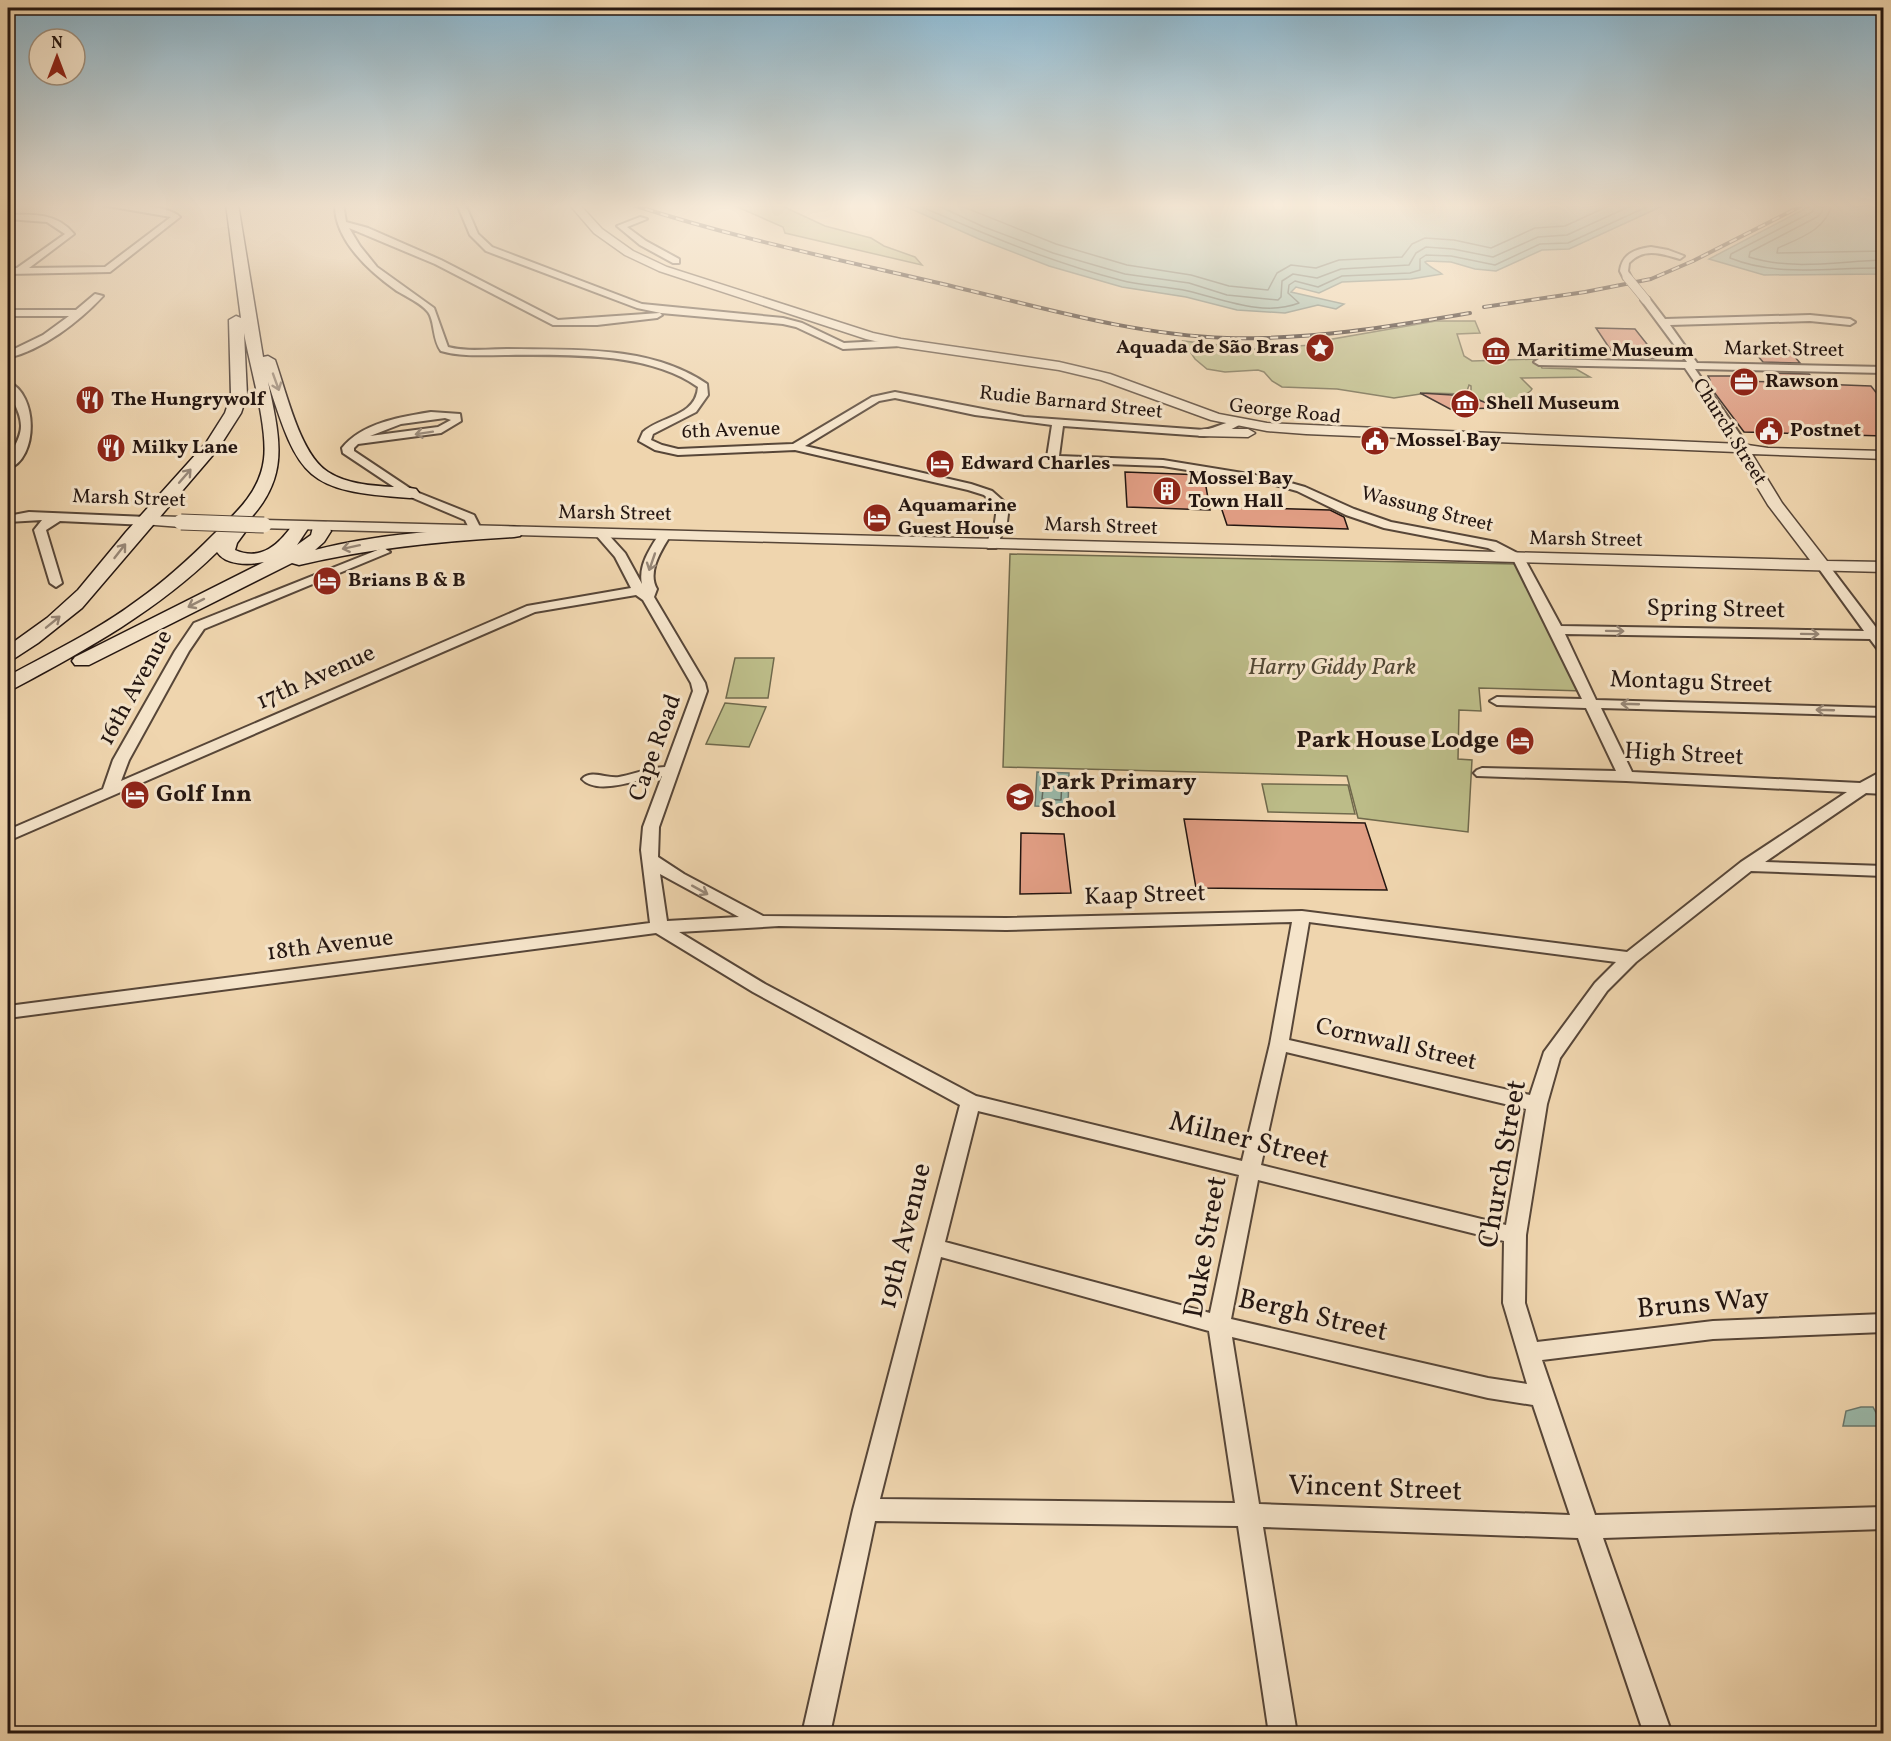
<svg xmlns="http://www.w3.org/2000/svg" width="1891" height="1741" viewBox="0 0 1891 1741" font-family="Vollkorn,serif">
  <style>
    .green { fill: #bcbc88; stroke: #70694c; stroke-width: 1.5 }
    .water { fill: #9ab9aa; stroke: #6b786d; stroke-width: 1.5 }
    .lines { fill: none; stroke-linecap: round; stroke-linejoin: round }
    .shore { stroke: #5f685e; stroke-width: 1.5 }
    .building { fill: #e09d83; stroke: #241611; stroke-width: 1.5 }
    .minor-casing { stroke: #574638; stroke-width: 4 }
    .tertiary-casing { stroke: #574638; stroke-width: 3 }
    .secondary-casing { stroke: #241611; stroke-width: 3 }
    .minor { fill: #f5e4ca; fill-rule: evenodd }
    .tertiary { fill: #f5e4ca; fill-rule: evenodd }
    .secondary { fill: #f5e4ca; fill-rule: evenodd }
    .rail-casing { stroke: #241611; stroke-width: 4 }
    .rail { stroke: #f5e4ca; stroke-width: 2; stroke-dasharray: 8; stroke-linecap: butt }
    .minor-bridge-casing { stroke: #574638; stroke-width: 10; stroke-linecap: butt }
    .tertiary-bridge-casing { stroke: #574638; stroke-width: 17; stroke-linecap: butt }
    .minor-bridge { stroke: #f5e4ca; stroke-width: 9 }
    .tertiary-bridge { stroke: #f5e4ca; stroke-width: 15 }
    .oneway { stroke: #978777 }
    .labels { text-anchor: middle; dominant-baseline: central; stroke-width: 6; stroke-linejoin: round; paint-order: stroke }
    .far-poi-label { font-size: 20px; font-weight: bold; fill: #241611; stroke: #f5e4ca; text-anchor: start }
    .far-street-label { font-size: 20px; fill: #241611; stroke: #f5e4ca }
    .street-label { font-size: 24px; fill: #241611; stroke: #f5e4ca }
    .park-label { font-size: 24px; font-style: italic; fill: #524835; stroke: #f5e4ca }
    .poi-label { font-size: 24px; font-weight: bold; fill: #241611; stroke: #f5e4ca; text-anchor: start }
    .near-street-label { font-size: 28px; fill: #241611; stroke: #f5e4ca }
  </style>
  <rect width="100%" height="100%" fill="#efd5ae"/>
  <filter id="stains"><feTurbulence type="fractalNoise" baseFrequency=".00333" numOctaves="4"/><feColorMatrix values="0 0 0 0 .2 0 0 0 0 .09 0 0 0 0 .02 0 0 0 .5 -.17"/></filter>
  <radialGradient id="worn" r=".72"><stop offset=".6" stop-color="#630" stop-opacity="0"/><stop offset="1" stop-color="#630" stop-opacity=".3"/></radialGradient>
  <g class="green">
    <path d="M754,204H778L825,226L871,238L884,246L915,257L922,265L785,233L783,227L735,206Z"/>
    <path d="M1436,321H1475L1480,333L1457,334L1464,356L1472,361L1538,359L1542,368L1576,369L1590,377L1521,378L1532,389C1528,396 1502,405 1493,405C1486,405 1477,398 1471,395V386L1469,385L1466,394L1427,393L1394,398L1337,389L1282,387L1272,381L1264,372L1258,370L1225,372L1207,369L1195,359L1183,341L1262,350H1285L1296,346L1313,345L1327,349V340Z"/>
    <path d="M1010,554L1517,564L1583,691L1479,688L1481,711L1459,710L1458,759L1472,760L1468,832L1358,818L1347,776L1003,767Z"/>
    <path d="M735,658H774L768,698H726Z"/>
    <path d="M725,703L766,707L749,747L706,744Z"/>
    <path d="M1262,784L1348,785L1355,814L1268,812Z"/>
  </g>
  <g class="water">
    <path d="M900,204H1667L1569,249L1542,250L1496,271L1475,269L1451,262L1427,261L1425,262C1429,267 1437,270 1442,274L1411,279L1342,282L1319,293L1296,287L1291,292L1344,304L1336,309L1318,305L1285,313L1237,310L1186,297L1122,287L1049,266L979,239Z"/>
    <path d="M1814,204H1883V274L1764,275L1709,259Z"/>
    <path d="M1037,772L1069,773L1068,807L1035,806Z"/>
    <path d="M1861,1407H1873L1883,1426H1843L1846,1411Z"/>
  </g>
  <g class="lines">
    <g class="shore">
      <path d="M915,204C982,233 1050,262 1120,280C1142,286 1165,286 1188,291C1223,299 1263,317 1299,303L1288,293L1289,285L1295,281L1318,287L1342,276L1410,273L1420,270V259L1426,255L1451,256L1495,265L1540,244L1568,243L1653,204"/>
      <path d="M934,204L984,227L1053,253L1125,274L1189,283L1227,295L1278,300L1281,297L1282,281L1293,274L1317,278L1341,269L1409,265L1416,253L1426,247L1453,249L1493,257L1538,237L1567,235L1635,204"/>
      <path d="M956,204L1056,244L1127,265L1191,275L1229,286L1268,290L1277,273L1291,265L1316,268L1339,260L1402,257L1412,244L1425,238L1454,240L1491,248L1535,228L1565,226L1613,204"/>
      <path d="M1816,204L1812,212L1731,254L1730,258C1780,278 1831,267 1884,268"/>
      <path d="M1823,204L1822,212L1817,217L1750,252L1749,257C1793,271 1839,261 1884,260"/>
      <path d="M1832,204C1826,230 1800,238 1778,248L1777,253L1884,251"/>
      <path d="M1044,779L1062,780L1061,800L1042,799Z"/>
    </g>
  </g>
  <g class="building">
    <path d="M1596,328L1635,329L1658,358H1616Z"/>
    <path d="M1751,348L1788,349L1800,363L1763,362Z"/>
    <path d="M1772,373L1809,374L1818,384L1871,386L1878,395H1884V436L1744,432L1705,380H1710L1708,376H1731L1733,381L1779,382Z"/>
    <path d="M1420,393L1468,396L1500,408L1450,409Z"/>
    <path d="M1125,472L1204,475L1210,510L1127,507Z"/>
    <path d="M1221,507L1330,510L1344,517L1348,529L1227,525Z"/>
    <path d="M1184,819L1365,823L1387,890L1196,888Z"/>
    <path d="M1021,833L1064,834L1071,893L1020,894Z"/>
  </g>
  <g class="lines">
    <g class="minor-casing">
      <g id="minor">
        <path d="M96,204C114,203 168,204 180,217L110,272L8,274V268H17L65,234L47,222L8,219V215C32,214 57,213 74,234L29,268L105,267L171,217Z"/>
        <path d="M335,204H343L346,222L368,228L441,260L558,320L660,313L662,315L657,318L597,325H553L435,264L349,228L360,246L377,267L434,308L448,347C467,352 487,349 507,349C572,350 651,345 707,384L708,395L696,412L653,434L651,440L662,445L678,449L793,444L872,397L895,392L1024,417L1204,430C1216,428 1232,419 1241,420V424L1226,432L1204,436L1063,426L1059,456L1163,460L1273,478L1305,487L1354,509L1391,522L1496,542L1523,556L1561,626L1864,631L1817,566L1819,563H1827L1884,638V652L1879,651L1870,639L1565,634L1596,700L1884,708V716L1601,708L1632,772L1860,783L1884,770V781L1879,784H1884V794L1866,793L1765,862L1884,866V876L1751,871L1636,962L1607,991L1560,1058L1547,1104L1526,1235L1525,1303L1537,1342L1713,1321L1884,1314V1332L1713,1339L1542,1360L1595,1515L1884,1507V1529L1603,1538L1672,1734H1644L1578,1538L1263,1527L1297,1734H1269L1238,1526L875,1521L830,1734H802L853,1510L960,1105L753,992L656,933L8,1018V1006L650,923L641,850L643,827L662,776C642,777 598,797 582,779C591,769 607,779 619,777C635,774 648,768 665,767L693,691L691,683L643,600L636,595L535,612L8,841V830L103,789L113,760L175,651L194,623L380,549L384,548L390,552L204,629L189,651L129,760L121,781L527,606L631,588L615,557L595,534L597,531H605L625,553L642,584C638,566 650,548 660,533H668L670,536C661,551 647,572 657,589L654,597L705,683L707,691L659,827L658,857L684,874L763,916L1006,918L1302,911L1627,952L1741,862L1847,792L1626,781L1477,776L1474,773L1477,770L1482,768L1616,771L1586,708L1497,705L1490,701L1497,697L1582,699L1514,561L1488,548L1384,528L1346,515L1297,491L1272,484L1163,466L1052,462L1047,457L1052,425L975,415L895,398L879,401L805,446L971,484L992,491L1009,506L1007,522L996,548H988L986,545L995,522L997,507L984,495L968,490L795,450L678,455L655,450L639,441L643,432C660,416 696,417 698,387C647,351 565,355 505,355C483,355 462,357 441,351C432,339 435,321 428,312C421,303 407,297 397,291C370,272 334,240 335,204ZM660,874L739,917L667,921ZM1292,922L1270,1044L1242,1161L976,1096L765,984L679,932L779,926L1006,930ZM1309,922L1616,962L1595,983L1544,1052L1530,1095L1289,1040ZM1286,1052L1526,1109L1506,1225L1261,1165ZM978,1111L1239,1175L1210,1313L945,1242ZM1258,1180L1504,1241L1503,1303L1527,1384L1488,1378L1231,1319ZM941,1257L1209,1331L1235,1503L880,1499ZM1232,1337L1488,1398L1533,1405L1570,1515L1259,1504Z"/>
        <path d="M457,204H465L478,234L492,247L642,304L783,318L802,323L844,343L901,340L906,343L901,346L843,349L796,327L783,324L661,313L637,308L486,251L470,235Z"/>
        <path d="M640,217L647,219L627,227L646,241L679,259V263H673L640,245L617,226Z"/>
        <path d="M1651,247L1668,250L1684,256L1680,259C1662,254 1644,247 1629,263L1628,271L1631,277L1624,279L1620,271C1622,254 1635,249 1651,247Z"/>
        <path d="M95,294L103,296C79,322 42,350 8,358V352L43,335L69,316H8V310H76Z"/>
        <path d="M1646,297L1649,298L1665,319L1810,315L1850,319L1855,322L1850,325L1810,321L1670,325L1697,363L1884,367V373L1695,369L1741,436L1747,448L1741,451L1735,448L1731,436L1685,368L1539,365L1534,362L1539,359L1687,362L1641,300Z"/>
        <path d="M8,382C38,393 39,459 8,469C6,455 21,442 21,426C21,408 6,395 8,382Z"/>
        <path d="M431,412L460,414L461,421L441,433L358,444L354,448V451L414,491L474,515L482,531L480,534H472L465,520L406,495L343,453L342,448C362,423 400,417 431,412ZM445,418L451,420L438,427L370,436L401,424Z"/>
        <path d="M29,512L147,517L153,521L147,525L60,521L46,530L62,583L56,587L50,583L34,530L42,520L8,522V516Z"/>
      </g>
    </g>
    <g class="tertiary-casing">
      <g id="tertiary">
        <path d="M569,204H579L602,229L633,251L667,267L873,333L901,339L1059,362L1110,374L1219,414L1267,423L1741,444L1768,448L1884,451V459L1752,454L1782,503L1827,561L1884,562V572L259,528L256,525L259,522L264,520L1810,560L1768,505L1736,452L1306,434L1267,431L1211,420L1101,380L1059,370L901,347L866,339L659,271L625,255L594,233Z"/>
        <path d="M1204,429H1248L1255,433L1248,437L1199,436L1197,433L1199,430Z"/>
        <path d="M147,516L181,517L189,522L181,527L142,524L139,521Z"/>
      </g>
    </g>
    <g class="secondary-casing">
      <path id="secondary" d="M226,204H238L263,357L268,356L275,360C286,391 300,455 328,472C352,487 383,486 410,488L416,489L419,493L416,497L410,498C306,491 299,479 268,382C280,440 291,478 245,524L248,528L237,543L235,550C262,562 280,543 294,523H306L309,527L297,545L311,535L314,523H326L331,531L324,542L315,550C380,533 447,530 514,527L520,528L523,532L520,536L514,537C441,541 370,548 299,565L292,563L89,665H75L72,661L75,657L264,562C250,565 226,566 217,552C158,610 88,649 15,688L8,690V676C52,652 98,630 138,600C166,580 190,558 214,534C236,513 260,492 264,459C268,428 250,366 244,333L247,395L241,413L218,449L82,608L38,643L15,658L8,660V646L47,618L78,590L126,532L206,443L225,413L231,395L229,320L236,316L241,318Z"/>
    </g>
    <use href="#minor" class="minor"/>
    <use href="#tertiary" class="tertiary"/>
    <use href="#secondary" class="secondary"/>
    <g class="rail-casing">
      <g id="rail">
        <path d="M630,204C737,239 846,261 955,287C1044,308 1135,335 1227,338C1309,340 1389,327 1470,313"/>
        <path d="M1484,307L1585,292L1651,279L1693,261L1805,204"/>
      </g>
    </g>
    <use href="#rail" class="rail"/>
    <g class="minor-bridge-casing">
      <path id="minor-bridge" d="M1627,277L1646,300"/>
    </g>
    <g class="tertiary-bridge-casing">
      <path id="tertiary-bridge" d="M181,522L264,525"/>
    </g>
    <use href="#minor-bridge" class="minor-bridge"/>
    <use href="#tertiary-bridge" class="tertiary-bridge"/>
  </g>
  <defs><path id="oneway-shaft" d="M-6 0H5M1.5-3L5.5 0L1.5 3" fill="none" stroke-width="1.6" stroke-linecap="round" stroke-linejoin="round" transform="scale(1.5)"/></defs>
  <g class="oneway">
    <use href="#oneway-shaft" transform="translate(276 382) rotate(70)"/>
    <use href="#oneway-shaft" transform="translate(424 433) rotate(171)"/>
    <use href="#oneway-shaft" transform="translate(185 476) rotate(-49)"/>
    <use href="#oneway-shaft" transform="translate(351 547) rotate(168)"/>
    <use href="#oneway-shaft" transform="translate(120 551) rotate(-52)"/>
    <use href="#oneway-shaft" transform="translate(652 562) rotate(109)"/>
    <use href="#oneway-shaft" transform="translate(196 603) rotate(153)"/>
    <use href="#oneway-shaft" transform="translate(53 622) rotate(-39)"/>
    <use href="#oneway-shaft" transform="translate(1615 631) rotate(1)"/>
    <use href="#oneway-shaft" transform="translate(1810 634) rotate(1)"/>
    <use href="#oneway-shaft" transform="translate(1630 704) rotate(-178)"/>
    <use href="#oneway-shaft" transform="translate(1825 710) rotate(-178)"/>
    <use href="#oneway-shaft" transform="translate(700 890) rotate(29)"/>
  </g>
  <linearGradient id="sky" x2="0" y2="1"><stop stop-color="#89b6cf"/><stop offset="0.46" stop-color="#f8ecdb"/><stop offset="1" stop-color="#f8ecdb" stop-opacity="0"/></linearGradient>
  <rect width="1891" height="447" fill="url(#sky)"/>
  <defs>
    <g id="sight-disc" transform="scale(1.5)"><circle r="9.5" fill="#8f2418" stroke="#f5e4ca"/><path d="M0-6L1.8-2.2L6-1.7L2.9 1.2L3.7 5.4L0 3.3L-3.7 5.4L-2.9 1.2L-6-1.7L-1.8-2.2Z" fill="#fff"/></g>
    <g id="museum-disc" transform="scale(1.5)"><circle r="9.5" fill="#8f2418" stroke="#f5e4ca"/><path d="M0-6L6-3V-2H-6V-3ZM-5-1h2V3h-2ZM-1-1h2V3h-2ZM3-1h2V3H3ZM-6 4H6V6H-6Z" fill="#fff"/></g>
    <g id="office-disc" transform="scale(1.5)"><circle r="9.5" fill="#8f2418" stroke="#f5e4ca"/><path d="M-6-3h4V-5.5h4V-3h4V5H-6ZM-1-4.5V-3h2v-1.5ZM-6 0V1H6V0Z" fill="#fff"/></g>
    <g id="restaurant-disc" transform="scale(1.5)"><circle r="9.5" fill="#8f2418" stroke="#f5e4ca"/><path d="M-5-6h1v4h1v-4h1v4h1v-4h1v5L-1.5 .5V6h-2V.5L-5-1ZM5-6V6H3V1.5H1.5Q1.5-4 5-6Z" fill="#fff"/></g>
    <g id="civic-disc" transform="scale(1.5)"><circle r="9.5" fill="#8f2418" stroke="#f5e4ca"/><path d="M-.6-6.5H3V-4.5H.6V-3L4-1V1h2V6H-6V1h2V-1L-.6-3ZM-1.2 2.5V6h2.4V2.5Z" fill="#fff"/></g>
    <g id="hotel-disc" transform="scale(1.5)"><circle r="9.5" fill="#8f2418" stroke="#f5e4ca"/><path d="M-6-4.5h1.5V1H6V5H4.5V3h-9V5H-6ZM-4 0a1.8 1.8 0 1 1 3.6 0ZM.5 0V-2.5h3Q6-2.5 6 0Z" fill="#fff"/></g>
    <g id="building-disc" transform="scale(1.5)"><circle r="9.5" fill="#8f2418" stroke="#f5e4ca"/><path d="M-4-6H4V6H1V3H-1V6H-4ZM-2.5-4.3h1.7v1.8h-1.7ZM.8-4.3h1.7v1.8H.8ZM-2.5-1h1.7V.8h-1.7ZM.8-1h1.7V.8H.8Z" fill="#fff"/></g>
    <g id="school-disc" transform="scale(1.5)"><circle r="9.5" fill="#8f2418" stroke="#f5e4ca"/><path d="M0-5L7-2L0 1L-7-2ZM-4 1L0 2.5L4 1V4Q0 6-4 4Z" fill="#fff"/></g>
  </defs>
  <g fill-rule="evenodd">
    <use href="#sight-disc" x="1320" y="348"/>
    <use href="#museum-disc" x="1496" y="351"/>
    <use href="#office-disc" x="1744" y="382"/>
    <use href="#restaurant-disc" x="90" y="400"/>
    <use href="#museum-disc" x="1465" y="404"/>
    <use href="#civic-disc" x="1769" y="431"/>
    <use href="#civic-disc" x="1375" y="441"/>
    <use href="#restaurant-disc" x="111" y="448"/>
    <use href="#hotel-disc" x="940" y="464"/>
    <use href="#building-disc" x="1167" y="491"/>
    <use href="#hotel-disc" x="877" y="518"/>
    <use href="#hotel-disc" x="327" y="581"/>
    <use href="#hotel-disc" x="1520" y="741"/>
    <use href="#hotel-disc" x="135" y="795"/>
    <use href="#school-disc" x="1020" y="797"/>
  </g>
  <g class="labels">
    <g class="far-poi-label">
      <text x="1299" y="348" text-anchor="end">Aquada de São Bras</text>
      <text x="1517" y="351">Maritime Museum</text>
      <text x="1765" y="382">Rawson</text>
      <text x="111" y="400">The Hungrywolf</text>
      <text x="1486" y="404">Shell Museum</text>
      <text x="1790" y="431">Postnet</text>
      <text x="1396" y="441">Mossel Bay</text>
      <text x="132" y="448">Milky Lane</text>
      <text x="961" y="464">Edward Charles</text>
      <text x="1188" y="479">Mossel Bay<tspan x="1188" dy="23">Town Hall</tspan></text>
      <text x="898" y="506">Aquamarine<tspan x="898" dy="23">Guest House</tspan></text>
      <text x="348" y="581">Brians B &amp; B</text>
    </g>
    <g class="far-street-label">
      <text transform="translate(1784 350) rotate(1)">Market Street</text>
      <text transform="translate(1071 403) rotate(6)">Rudie Barnard Street</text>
      <text transform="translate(1285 412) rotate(6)">George Road</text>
      <text transform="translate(731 431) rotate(-2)">6th Avenue</text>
      <text transform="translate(1729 432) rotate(58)">Church Street</text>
      <text transform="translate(129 499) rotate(2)">Marsh Street</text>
      <text transform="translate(1427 510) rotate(14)">Wassung Street</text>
      <text transform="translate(615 514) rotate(1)">Marsh Street</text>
      <text transform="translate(1101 527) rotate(2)">Marsh Street</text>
      <text transform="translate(1586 540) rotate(1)">Marsh Street</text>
    </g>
    <g class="street-label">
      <text transform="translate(1716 610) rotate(1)">Spring Street</text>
      <text transform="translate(316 678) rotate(-24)">17th Avenue</text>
      <text transform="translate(1691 683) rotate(2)">Montagu Street</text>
      <text transform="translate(136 688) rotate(-61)">16th Avenue</text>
      <text transform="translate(656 748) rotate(-70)">Cape Road</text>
      <text transform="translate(1684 755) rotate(3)">High Street</text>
      <text transform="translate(1145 896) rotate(-2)">Kaap Street</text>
      <text transform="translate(330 946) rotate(-7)">18th Avenue</text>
      <text transform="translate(1396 1045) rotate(13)">Cornwall Street</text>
    </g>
    <g class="park-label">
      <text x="1332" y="668">Harry Giddy Park</text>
    </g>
    <g class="poi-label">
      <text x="1499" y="741" text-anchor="end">Park House Lodge</text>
      <text x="1041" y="783">Park Primary<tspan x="1041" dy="28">School</tspan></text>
      <text x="156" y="795">Golf Inn</text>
    </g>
    <g class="near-street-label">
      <text transform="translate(1249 1141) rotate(14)">Milner Street</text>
      <text transform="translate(1503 1164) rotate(-80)">Church Street</text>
      <text transform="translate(905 1236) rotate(-76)">19th Avenue</text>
      <text transform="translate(1206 1247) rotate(-80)">Duke Street</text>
      <text transform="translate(1703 1304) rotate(-5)">Bruns Way</text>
      <text transform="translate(1313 1316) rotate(13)">Bergh Street</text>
      <text transform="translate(1375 1489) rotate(2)">Vincent Street</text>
    </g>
  </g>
  <rect width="1891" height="1741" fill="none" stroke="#efd5ae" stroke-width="30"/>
  <rect x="9" y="9" width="1873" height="1723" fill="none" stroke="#241611" stroke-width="3"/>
  <rect x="15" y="15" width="1861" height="1711" fill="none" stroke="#241611" stroke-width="1.5"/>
  <g transform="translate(57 57)"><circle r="28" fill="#f5e4ca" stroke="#a19280" stroke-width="1.5"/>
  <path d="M0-4.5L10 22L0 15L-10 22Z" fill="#8f2418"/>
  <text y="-9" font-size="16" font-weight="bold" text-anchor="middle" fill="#241611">N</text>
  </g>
  <rect width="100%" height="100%" filter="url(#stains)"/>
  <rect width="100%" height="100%" fill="url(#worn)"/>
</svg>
